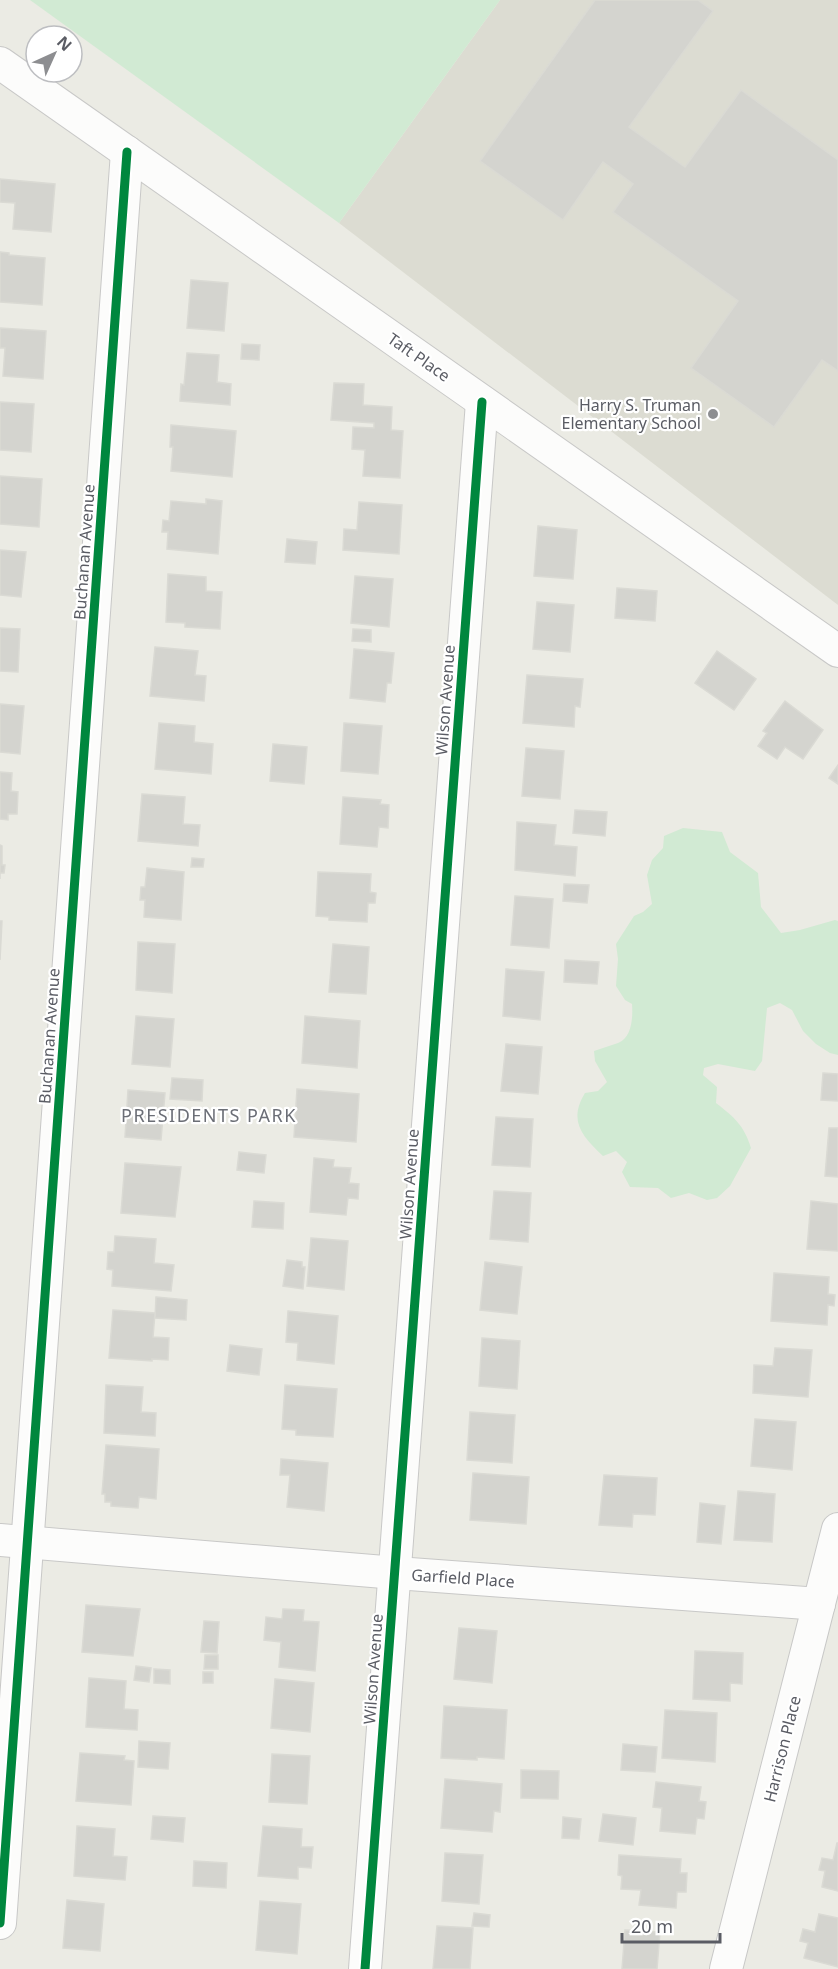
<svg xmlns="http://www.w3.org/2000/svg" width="838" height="1969" viewBox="0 0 838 1969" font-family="'Noto Sans',sans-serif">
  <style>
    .education { fill: #dcdcd2 }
    .green { fill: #d1ead3 }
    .building { fill: #d4d4cf; stroke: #dadad4; stroke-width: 1.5 }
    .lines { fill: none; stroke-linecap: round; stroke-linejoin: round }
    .street-casing { stroke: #c8c8c7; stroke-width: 34 }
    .street { stroke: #fcfcfb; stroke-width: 32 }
    .cycleway-casing { stroke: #fff; stroke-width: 13 }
    .cycleway { stroke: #00873e; stroke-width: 9 }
    .poi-dot { fill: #8d8e91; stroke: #fff; stroke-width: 2 }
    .labels { text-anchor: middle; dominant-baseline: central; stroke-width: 4.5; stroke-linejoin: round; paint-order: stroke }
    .street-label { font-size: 16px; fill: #5a5c64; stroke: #fff }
    .poi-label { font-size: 16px; fill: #5a5c64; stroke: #fff; text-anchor: end }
    .neighbourhood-label { font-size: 18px; letter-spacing: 1.5px; fill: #6b6e76; stroke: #fff }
  </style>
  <rect width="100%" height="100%" fill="#ebebe4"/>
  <path class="education" d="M500,0H838V605L339,223Z"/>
  <g class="green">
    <path d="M30,0H500L339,223Z"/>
    <path d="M683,828L722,832L730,852L758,873L761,907L781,933L800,930L835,920L838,921V1055L830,1053L816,1044L803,1031L792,1010L780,1003L767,1008L762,1061L755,1071L718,1064L704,1068L703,1075L717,1087L716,1103C734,1117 744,1125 751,1148L730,1186L717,1198L707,1200L689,1193L671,1198L658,1188L630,1187L622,1172L627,1162L616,1151L603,1156C582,1136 568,1121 585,1093L598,1091L607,1082L595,1061L594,1051C602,1048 610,1046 618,1043C632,1038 633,1017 632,1004L625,1000L616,986L618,959L616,944L634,916L643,912L652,904L647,875L652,860L663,848L664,836Z"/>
  </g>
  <g class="building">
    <path d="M595,0H698L713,11L629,127L685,167L741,90L838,160V371L822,360L774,427L691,368L738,301L613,212L633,184L603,162L563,220L480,161Z"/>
    <path d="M0,179L55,184L51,232L13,229L15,203L0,202Z"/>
    <path d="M0,252L9,253V255L45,258L42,305L0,302Z"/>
    <path d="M191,280L228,283L224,331L187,328Z"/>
    <path d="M0,328L46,331L43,379L3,376L5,348H0Z"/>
    <path d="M242,344L260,345L259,360L241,359Z"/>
    <path d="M187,353L219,355L217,382L231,384L230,405L180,401L181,384L184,385Z"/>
    <path d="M334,383L364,384L363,405L392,407L391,430L403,431L400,478L363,476L365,450L352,449L353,427L374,428V423L331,420Z"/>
    <path d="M0,402L34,404L31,452L0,450Z"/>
    <path d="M171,425L236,431L232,477L171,471L173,447H170Z"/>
    <path d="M0,476L42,479L39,527L0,524Z"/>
    <path d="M206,499L222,501L218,554L167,549L168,532H162L163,520L169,521L171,501L206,504Z"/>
    <path d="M359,502L402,505L399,554L343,550L344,529L357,530Z"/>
    <path d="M538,526L577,530L573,579L534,576Z"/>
    <path d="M287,539L317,542L315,564L285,562Z"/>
    <path d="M0,550L26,552L21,597L0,595Z"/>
    <path d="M168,574L206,577V591L222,592L220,629L185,627V623L166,622Z"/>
    <path d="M355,576L393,579L389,627L351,623Z"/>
    <path d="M617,588L657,591L655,621L615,618Z"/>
    <path d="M537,602L574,605L570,652L533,649Z"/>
    <path d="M0,628L20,629L18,672L0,671Z"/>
    <path d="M353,629L371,630V642L352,641Z"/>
    <path d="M155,647L198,651L195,675L206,676L204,701L150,696Z"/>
    <path d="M354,649L394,653L391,683H387L385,702L350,698Z"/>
    <path d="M717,651L756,679L734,710L695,683Z"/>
    <path d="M527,675L583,679L580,707L575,706L574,727L523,723Z"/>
    <path d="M785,701L823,730L803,759L785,747L777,759L758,746L767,733L763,731Z"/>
    <path d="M0,704L24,706L20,754L0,752Z"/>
    <path d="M159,723L195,726L194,742L213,744L211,774L155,769Z"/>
    <path d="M344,723L382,726L378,774L341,771Z"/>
    <path d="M273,744L307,747L304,784L270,781Z"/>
    <path d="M526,748L564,751L560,799L522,796Z"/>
    <path d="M838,765V784L829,778Z"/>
    <path d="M0,772L12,773L11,791L18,792L17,814H8V820L0,819Z"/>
    <path d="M142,794L185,797L183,824L200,825L198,846L138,841Z"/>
    <path d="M343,797L381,800L380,804L389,805L388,828L379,827L377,847L340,844Z"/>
    <path d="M575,810L607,812L605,836L573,833Z"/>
    <path d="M517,822L556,825L554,845L577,847L575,876L515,870Z"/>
    <path d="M0,845L2,846V865H5L4,873H0V879Z"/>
    <path d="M192,858L204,859L203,867H191Z"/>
    <path d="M147,868L184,872L181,920L144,917L145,900H140L141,887H145Z"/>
    <path d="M318,872L371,874L370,892L376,893L375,903H368L367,922L329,920V917L316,916Z"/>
    <path d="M564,884L589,885L587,903L563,901Z"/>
    <path d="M515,896L553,899L549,948L511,945Z"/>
    <path d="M0,921H2L0,960Z"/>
    <path d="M138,942L175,944L172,993L136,990Z"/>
    <path d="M333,944L369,947L366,994L329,992Z"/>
    <path d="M565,960L599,962L597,984L564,982Z"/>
    <path d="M506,969L544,972L540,1020L503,1016Z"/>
    <path d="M136,1016L174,1019L170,1067L132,1064Z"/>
    <path d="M305,1016L360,1021L357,1068L302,1063Z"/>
    <path d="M506,1044L542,1047L538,1094L501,1091Z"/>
    <path d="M823,1073L838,1074V1101L821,1100Z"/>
    <path d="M172,1078L203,1080L202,1101L170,1099Z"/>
    <path d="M297,1089L359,1094L356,1142L294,1137Z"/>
    <path d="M128,1090L165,1093L161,1140L125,1137Z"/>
    <path d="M496,1117L533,1119L530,1167L492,1165Z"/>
    <path d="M829,1128H838V1177L825,1176Z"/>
    <path d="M239,1152L266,1155L264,1173L237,1170Z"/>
    <path d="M314,1158L334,1160L333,1167L351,1168L349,1183L359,1184L358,1199L348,1198L346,1215L310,1212Z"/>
    <path d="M125,1163L181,1167L175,1217L121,1213Z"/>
    <path d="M494,1191L531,1193L528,1242L490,1239Z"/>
    <path d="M254,1201L284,1203L283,1229L252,1227Z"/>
    <path d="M811,1201L838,1204V1251L807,1249Z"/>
    <path d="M115,1236L156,1239L154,1263L174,1265L171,1291L112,1286L113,1270L107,1269L108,1252H114Z"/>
    <path d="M311,1238L348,1241L344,1290L307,1286Z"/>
    <path d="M287,1260L302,1262V1267H305L303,1289L283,1286Z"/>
    <path d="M485,1262L522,1267L517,1314L480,1310Z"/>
    <path d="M774,1273L829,1277L828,1294L835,1295L834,1306L828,1305L827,1325L771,1321Z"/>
    <path d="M156,1297L187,1300L186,1320L155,1318Z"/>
    <path d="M113,1310L155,1313L153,1337L169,1338L168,1360L152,1359V1361L109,1358Z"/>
    <path d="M288,1311L338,1316L334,1364L297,1360L298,1343L286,1342Z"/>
    <path d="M482,1338L520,1341L517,1389L479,1386Z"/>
    <path d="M230,1345L262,1349L259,1375L227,1371Z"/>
    <path d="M775,1348L812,1350L808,1397L753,1393L754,1365L773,1366Z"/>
    <path d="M106,1385L143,1387L141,1412L156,1413L155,1436L104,1433Z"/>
    <path d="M285,1385L337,1389L333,1437L296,1435V1430L282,1429Z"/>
    <path d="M470,1412L515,1415L512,1463L467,1460Z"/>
    <path d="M755,1419L796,1422L792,1470L751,1466Z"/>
    <path d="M106,1445L159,1449L156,1499L139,1497L138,1508L111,1506V1502H105V1494H102Z"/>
    <path d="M281,1459L328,1463L324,1511L287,1507L290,1475H280Z"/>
    <path d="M473,1473L529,1477L526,1524L470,1520Z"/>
    <path d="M604,1475L657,1478L655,1515L633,1514L632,1527L599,1525Z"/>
    <path d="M738,1491L775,1494L772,1542L734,1540Z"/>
    <path d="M700,1503L725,1506L721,1544L697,1542Z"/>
    <path d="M86,1605L140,1609L133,1656L82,1652Z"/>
    <path d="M283,1609L304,1610L303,1621L319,1622L315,1671L279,1667L281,1642L264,1640L266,1617L282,1619Z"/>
    <path d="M204,1621L219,1622L217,1653L201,1652Z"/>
    <path d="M459,1628L497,1631L492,1683L454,1679Z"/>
    <path d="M695,1651L743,1653L742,1684L730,1683V1701L693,1699Z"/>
    <path d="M205,1655H218V1669H204Z"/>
    <path d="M136,1666L151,1668L149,1682L134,1680Z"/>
    <path d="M154,1669L170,1670V1684L154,1683Z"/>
    <rect x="203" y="1672" width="10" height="11"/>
    <path d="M89,1678L126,1681L124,1709L138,1710L137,1730L86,1727Z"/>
    <path d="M275,1679L314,1683L310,1732L271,1728Z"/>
    <path d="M444,1706L507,1710L504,1759L477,1757V1760L441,1758Z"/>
    <path d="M665,1710L717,1713L715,1762L662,1758Z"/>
    <path d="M139,1741L170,1743L168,1769L138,1767Z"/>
    <path d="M623,1744L657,1747L655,1772L621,1770Z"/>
    <path d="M80,1753L125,1756L124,1760L134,1761L131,1805L76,1801Z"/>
    <path d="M272,1754L310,1756L307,1804L269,1802Z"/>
    <path d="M521,1770L559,1771L558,1799L521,1798Z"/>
    <path d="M445,1779L502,1784L500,1812L494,1811L492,1832L441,1828Z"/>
    <path d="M656,1782L701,1787L699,1801L706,1802L704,1819L697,1818L695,1834L660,1831L662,1808L653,1807Z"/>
    <path d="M603,1814L636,1818L633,1845L599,1841Z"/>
    <path d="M153,1816L185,1818L183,1842L151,1839Z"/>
    <path d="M563,1817L581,1819L579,1839L562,1838Z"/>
    <path d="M77,1826L115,1829L113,1856L127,1857L125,1880L74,1876Z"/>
    <path d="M263,1826L302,1829L301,1847H313L311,1868L298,1867V1879L258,1876Z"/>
    <path d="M837,1843H838V1891L822,1887L825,1871L819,1870L822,1858L833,1860Z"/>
    <path d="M445,1853L483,1855L479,1904L442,1901Z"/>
    <path d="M619,1855L681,1859L680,1873H687L686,1892H677L676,1908L639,1905L641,1890L621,1889L622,1876L618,1875Z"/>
    <path d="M194,1861L227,1863L226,1888L193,1886Z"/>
    <path d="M67,1900L104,1904L100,1951L63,1948Z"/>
    <path d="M260,1901L301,1904L297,1954L256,1950Z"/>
    <path d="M474,1913L490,1915L489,1927L472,1926Z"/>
    <path d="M819,1914L838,1918V1967L804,1958L808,1943L800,1941L803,1929L815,1932Z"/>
    <path d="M437,1926L473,1928L470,1969H433Z"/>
    <path d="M625,1930L660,1932L657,1969H622Z"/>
  </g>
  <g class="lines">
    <g class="street-casing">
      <g id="street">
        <path d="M0,63L838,651"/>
        <path d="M0,1540L396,1573L819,1604"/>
        <path d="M0,1923L127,152"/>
        <path d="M365,1969L482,402"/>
        <path d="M726,1969L838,1529"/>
      </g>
    </g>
    <use href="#street" class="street"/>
    <g class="cycleway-casing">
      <g id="cycleway">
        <path d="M0,1923L127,152"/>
        <path d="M365,1969L482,402"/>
      </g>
    </g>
    <use href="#cycleway" class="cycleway"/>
  </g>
  <circle class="poi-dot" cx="713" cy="414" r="6"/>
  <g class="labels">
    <g class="street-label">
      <text transform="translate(419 357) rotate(35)">Taft Place</text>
      <text transform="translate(84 552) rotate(-86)">Buchanan Avenue</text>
      <text transform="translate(445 700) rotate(-86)">Wilson Avenue</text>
      <text transform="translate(49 1036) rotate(-86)">Buchanan Avenue</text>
      <text transform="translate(409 1184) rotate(-86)">Wilson Avenue</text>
      <text transform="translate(463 1578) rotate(4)">Garfield Place</text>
      <text transform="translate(373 1669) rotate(-86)">Wilson Avenue</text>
      <text transform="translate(782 1749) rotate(-76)">Harrison Place</text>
    </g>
    <g class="poi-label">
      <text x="701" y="405">Harry S. Truman<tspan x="701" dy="18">Elementary School</tspan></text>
    </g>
    <g class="neighbourhood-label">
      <text x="209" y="1115">PRESIDENTS PARK</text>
    </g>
  </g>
  <g transform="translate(54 54) rotate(45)"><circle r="28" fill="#ffffff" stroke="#bdbec1" stroke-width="1.5"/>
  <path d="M0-4.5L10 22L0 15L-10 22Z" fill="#8d8e91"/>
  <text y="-9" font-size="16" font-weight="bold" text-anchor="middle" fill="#5a5c64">N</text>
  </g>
  <path d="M622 1933v9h98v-9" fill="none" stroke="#5a5c64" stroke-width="3"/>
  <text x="631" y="1933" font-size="18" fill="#5a5c64" stroke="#ffffff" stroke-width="4.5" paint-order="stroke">20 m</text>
</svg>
